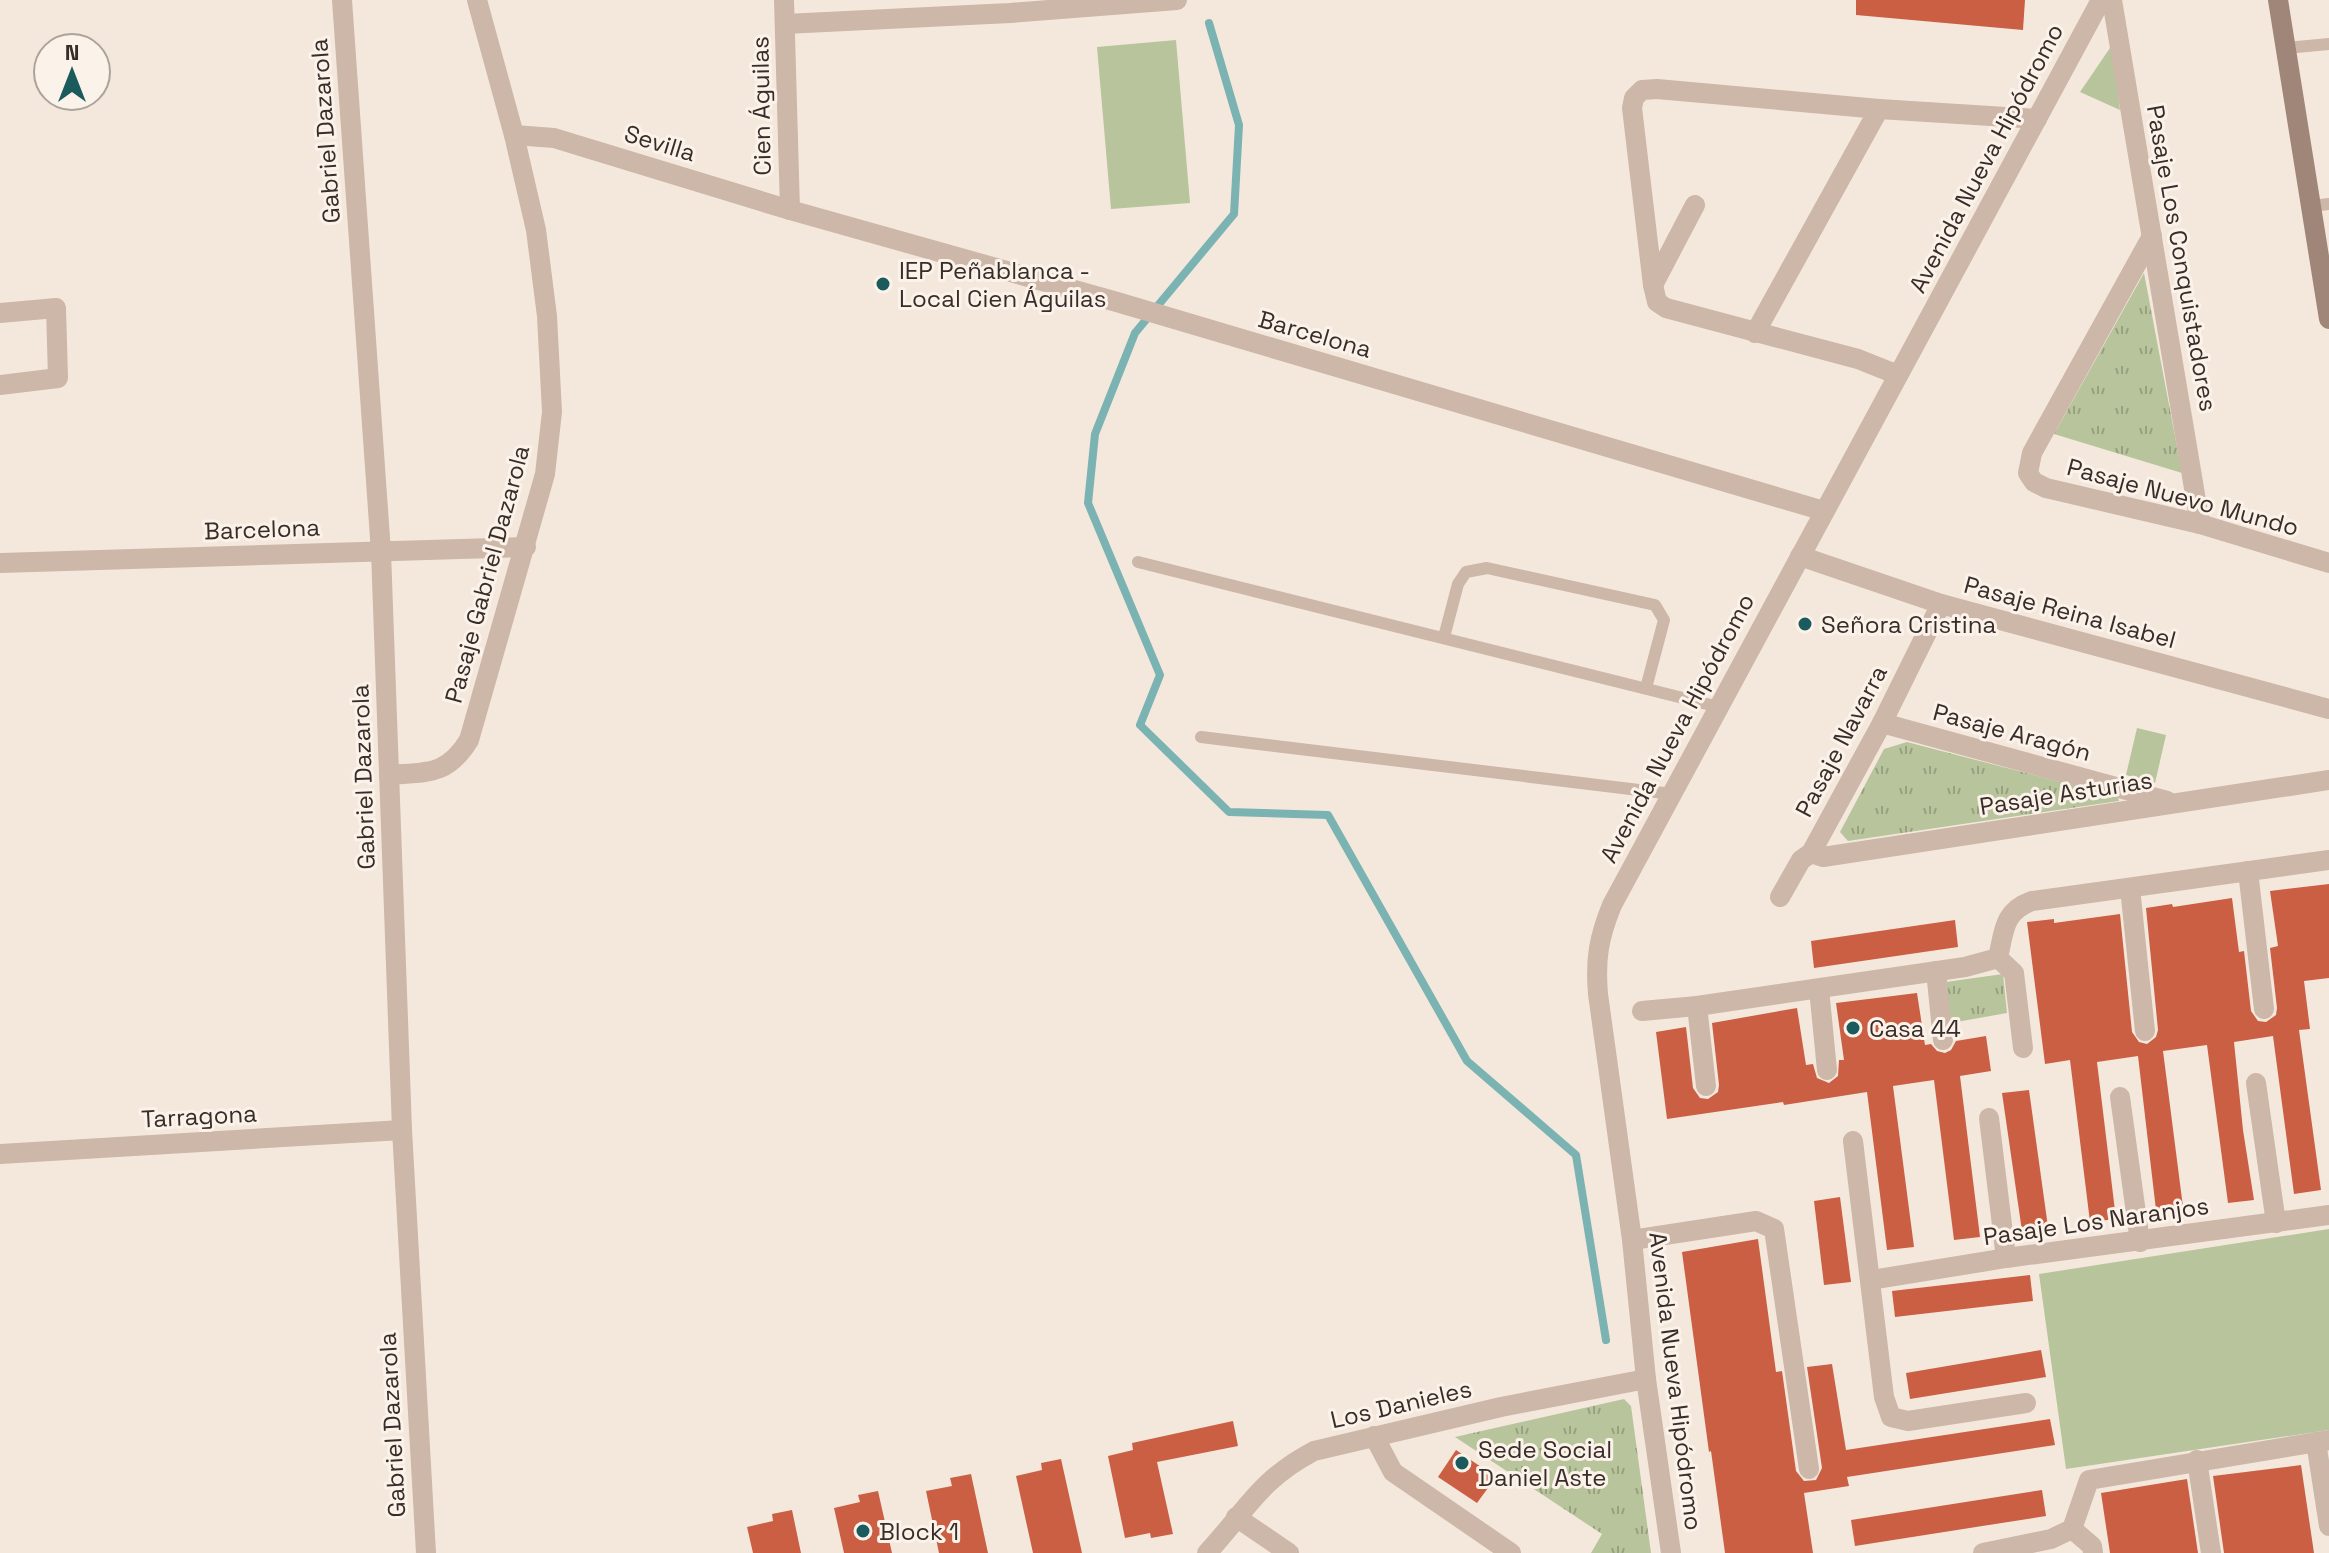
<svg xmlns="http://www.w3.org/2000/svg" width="2329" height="1553" viewBox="0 0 2329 1553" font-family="'Space Grotesk',sans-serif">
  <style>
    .grass { fill: #b8c49c }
    .park { fill: url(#park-tufts) }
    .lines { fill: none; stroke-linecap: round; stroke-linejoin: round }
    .stream { stroke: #7bb2b2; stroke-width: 8 }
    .building { fill: #cb5f44 }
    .service { stroke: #ccb7a8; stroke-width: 12 }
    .minor { stroke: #ccb7a8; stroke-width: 20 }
    .secondary { stroke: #a08679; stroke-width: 20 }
    .poi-dot { fill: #1c5b5d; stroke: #fbf2ea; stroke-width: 3 }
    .labels { text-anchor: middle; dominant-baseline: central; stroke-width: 6; stroke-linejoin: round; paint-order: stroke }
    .street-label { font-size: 24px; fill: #392d29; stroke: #fbf2ea }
    .poi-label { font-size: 24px; fill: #392d29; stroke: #fbf2ea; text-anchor: start }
  </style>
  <defs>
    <pattern id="park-tufts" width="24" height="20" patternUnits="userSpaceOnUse" patternTransform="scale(2)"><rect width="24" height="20" fill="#b8c49c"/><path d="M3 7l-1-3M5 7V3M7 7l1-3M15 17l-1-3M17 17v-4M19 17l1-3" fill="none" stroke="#97a07f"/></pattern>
  </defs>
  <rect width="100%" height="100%" fill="#f4e8dd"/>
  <g class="grass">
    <path d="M1176,40L1190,203L1111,209L1097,47Z"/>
    <path d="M2112,45L2120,110L2080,92Z"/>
    <path d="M2137,728L2166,735L2155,783L2126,775Z"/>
    <path d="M2329,1229V1430L2066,1469L2039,1274Z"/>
  </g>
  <g class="park">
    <path d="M2144,273L2182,473L2054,434Z"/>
    <path d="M1907,742L2118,797L2119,801L1848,841L1840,832L1884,749Z"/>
    <path d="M2003,974L2007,1013L1951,1023L1946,982Z"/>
    <path d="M1624,1399L1631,1406L1651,1553H1591L1602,1534L1455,1437Z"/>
  </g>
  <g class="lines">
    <path class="stream" d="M1209,23L1239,125L1234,214L1135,333L1095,434L1088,503L1160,675L1140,725L1229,812L1328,815L1467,1061L1576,1155L1606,1340"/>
  </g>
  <g class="building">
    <path d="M1856,0H2025L2023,30L1856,15Z"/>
    <path d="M2329,884V978L2304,981L2310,1029L2299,1030L2321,1190L2294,1194L2273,1036L2234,1042L2243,1130L2254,1200L2228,1203L2207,1045L2163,1051L2183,1207L2156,1210L2138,1056L2097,1062L2116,1219L2090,1222L2070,1060L2045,1064L2027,922L2054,919V923L2120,914L2132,1032L2139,1042L2147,1044L2156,1037L2158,1030L2146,908L2172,904L2173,907L2232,898L2239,952L2244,951L2251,1011L2258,1021L2266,1022L2276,1015L2277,1008L2270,948L2278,946L2270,891Z"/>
    <path d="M1955,920L1958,947L1814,968L1811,941Z"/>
    <path d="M1917,993L1925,1045L1931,1044L1937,1051L1945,1053L1951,1050L1956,1041L1986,1036L1991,1071L1960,1076L1980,1237L1954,1240L1934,1080L1893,1086L1914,1247L1887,1250L1867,1092L1784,1105L1783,1102L1667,1119L1656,1032L1686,1027L1693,1088L1700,1098L1708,1099L1718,1092L1719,1085L1712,1023L1797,1008L1806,1065L1813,1064L1817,1078L1829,1083L1838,1076L1839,1060H1844L1836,1003Z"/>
    <path d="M2029,1090L2048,1227L2022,1231L2002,1093Z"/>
    <path d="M1840,1197L1851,1282L1824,1285L1814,1201Z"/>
    <path d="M1758,1239L1776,1372L1782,1371L1796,1471L1804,1481L1816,1480L1822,1468L1807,1367L1832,1364L1846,1450L2050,1419L2055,1445L1847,1477L1849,1486L1804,1493L1813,1553H1725L1711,1451L1709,1452L1682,1252Z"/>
    <path d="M2030,1275L2033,1301L1895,1317L1892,1291Z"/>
    <path d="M2041,1350L2046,1377L1910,1399L1906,1373Z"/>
    <path d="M1233,1421L1238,1446L1157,1462L1173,1534L1151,1538L1150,1533L1125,1538L1108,1456L1133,1450L1132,1443Z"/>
    <path d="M1456,1450L1496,1477L1477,1503L1438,1477Z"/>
    <path d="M1061,1459L1082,1553H1033L1016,1476L1042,1470L1041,1463Z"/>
    <path d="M2301,1465L2314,1553H2224L2213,1476Z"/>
    <path d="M971,1474L988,1553H939L926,1491L952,1486L950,1478Z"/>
    <path d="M2187,1479L2198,1553H2110L2101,1493Z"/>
    <path d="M2042,1490L2046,1516L1855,1546L1851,1520Z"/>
    <path d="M878,1491L892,1553H844L834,1508L860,1502L858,1495Z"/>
    <path d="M792,1510L801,1553H753L747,1527L773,1521L772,1514Z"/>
  </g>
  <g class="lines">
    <g class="service">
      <path d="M2286,48L2329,44"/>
      <path d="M2311,206L2329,204"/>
      <path d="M1138,562L1719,707"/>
      <path d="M1444,637L1458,584L1466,572L1487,568L1655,605L1664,620L1646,688"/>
      <path d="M1201,737L1672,794"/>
    </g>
    <g class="minor">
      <path d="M342,0L381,552L402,1130L426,1553"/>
      <path d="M784,0L790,210"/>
      <path d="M2112,0L2200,524"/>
      <path d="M785,24L1010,13L1177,0"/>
      <path d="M514,135L554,138L790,210L1117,302L1824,511"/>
      <path d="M2152,236L2032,453L2028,473L2034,482L2046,488L2200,524L2329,563"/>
      <path d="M1653,285L1695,205"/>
      <path d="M0,313L56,308L58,378L0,385"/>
      <path d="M1755,333L1879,109"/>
      <path d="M1898,375L1858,359L1666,308L1657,302L1653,285L1632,108L1634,98L1642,90L1657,89L1879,109L2037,119"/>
      <path d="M1800,556L1941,604L2329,709"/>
      <path d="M0,563L526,547"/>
      <path d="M1882,723L2167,801"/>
      <path d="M389,775C427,772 447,776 469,740L545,474L552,412L547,316L536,230L514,135L477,0"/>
      <path d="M1811,853L1823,857L2329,780"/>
      <path d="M2248,871L2264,1009"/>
      <path d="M2130,888L2145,1031"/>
      <path d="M1780,897L1801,860L1811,853L1882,723L1941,604"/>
      <path d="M1998,958L2014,973L2023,1048"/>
      <path d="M1936,971L1943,1040"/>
      <path d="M1819,989L1827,1070"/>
      <path d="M1697,1006L1706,1086"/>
      <path d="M1642,1011L1697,1006L1965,967L1998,958C2004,932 2003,911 2032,901L2329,860"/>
      <path d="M2256,1083L2276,1223"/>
      <path d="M2120,1097L2140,1242"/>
      <path d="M1989,1118L2006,1258"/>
      <path d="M1853,1141L1884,1397L1891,1417L1908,1421L2026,1403"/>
      <path d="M0,1154L402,1130"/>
      <path d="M1632,1240L1756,1221L1774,1229L1809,1469"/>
      <path d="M1871,1280L2006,1258L2329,1215"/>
      <path d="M1374,1436L1393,1472L1511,1553"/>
      <path d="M2316,1442L2329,1526"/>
      <path d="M2197,1460L2211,1553"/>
      <path d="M1236,1517L1289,1553"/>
      <path d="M2072,1529L2092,1546L2093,1553"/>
      <path d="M1207,1553C1247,1510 1259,1480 1314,1451L1501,1407L1646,1379"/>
      <path d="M1671,1553L1646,1379L1632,1240L1598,994C1595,958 1599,937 1612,905L2101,0"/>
      <path d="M1983,1553L2051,1539L2072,1529L2089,1480L2329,1440"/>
    </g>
    <path class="secondary" d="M2278,0L2329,319"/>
  </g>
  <g class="poi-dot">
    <circle cx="883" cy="284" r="8"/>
    <circle cx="1805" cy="624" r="8"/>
    <circle cx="1853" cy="1028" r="8"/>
    <circle cx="1462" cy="1463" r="8"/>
    <circle cx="863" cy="1531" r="8"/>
  </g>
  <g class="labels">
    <g class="street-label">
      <text transform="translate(761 106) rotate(-91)">Cien Águilas</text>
      <text transform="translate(325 131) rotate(-94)">Gabriel Dazarola</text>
      <text transform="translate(660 143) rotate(17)">Sevilla</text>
      <text transform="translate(1986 158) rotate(-62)">Avenida Nueva Hipódromo</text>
      <text transform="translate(2182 258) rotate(80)">Pasaje Los Conquistadores</text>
      <text transform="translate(1315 334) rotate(16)">Barcelona</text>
      <text transform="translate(2183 497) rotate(15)">Pasaje Nuevo Mundo</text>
      <text transform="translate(262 529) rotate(-2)">Barcelona</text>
      <text transform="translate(487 574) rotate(-75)">Pasaje Gabriel Dazarola</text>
      <text transform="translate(2070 612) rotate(15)">Pasaje Reina Isabel</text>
      <text transform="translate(1677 728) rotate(-62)">Avenida Nueva Hipódromo</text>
      <text transform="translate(2012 732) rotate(15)">Pasaje Aragón</text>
      <text transform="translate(1841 741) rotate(-62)">Pasaje Navarra</text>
      <text transform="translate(363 777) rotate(-92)">Gabriel Dazarola</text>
      <text transform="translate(2066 793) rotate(-9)">Pasaje Asturias</text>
      <text transform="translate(199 1116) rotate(-3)">Tarragona</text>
      <text transform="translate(2096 1221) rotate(-8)">Pasaje Los Naranjos</text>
      <text transform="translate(1676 1381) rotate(83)">Avenida Nueva Hipódromo</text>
      <text transform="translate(1401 1404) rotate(-13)">Los Danieles</text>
      <text transform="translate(392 1425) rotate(-93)">Gabriel Dazarola</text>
    </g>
    <g class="poi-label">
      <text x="899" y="270">IEP Peñablanca -<tspan x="899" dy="28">Local Cien Águilas</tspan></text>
      <text x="1821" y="624">Señora Cristina</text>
      <text x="1869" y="1028">Casa 44</text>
      <text x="1478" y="1449">Sede Social<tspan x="1478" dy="28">Daniel Aste</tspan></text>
      <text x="879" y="1531">Block 1</text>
    </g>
  </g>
  <g transform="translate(72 72)"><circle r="38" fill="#fbf2ea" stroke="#ada39d" stroke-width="2"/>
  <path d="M0-6L14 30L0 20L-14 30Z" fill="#1c5b5d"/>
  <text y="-12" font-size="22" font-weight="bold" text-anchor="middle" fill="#392d29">N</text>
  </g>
</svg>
